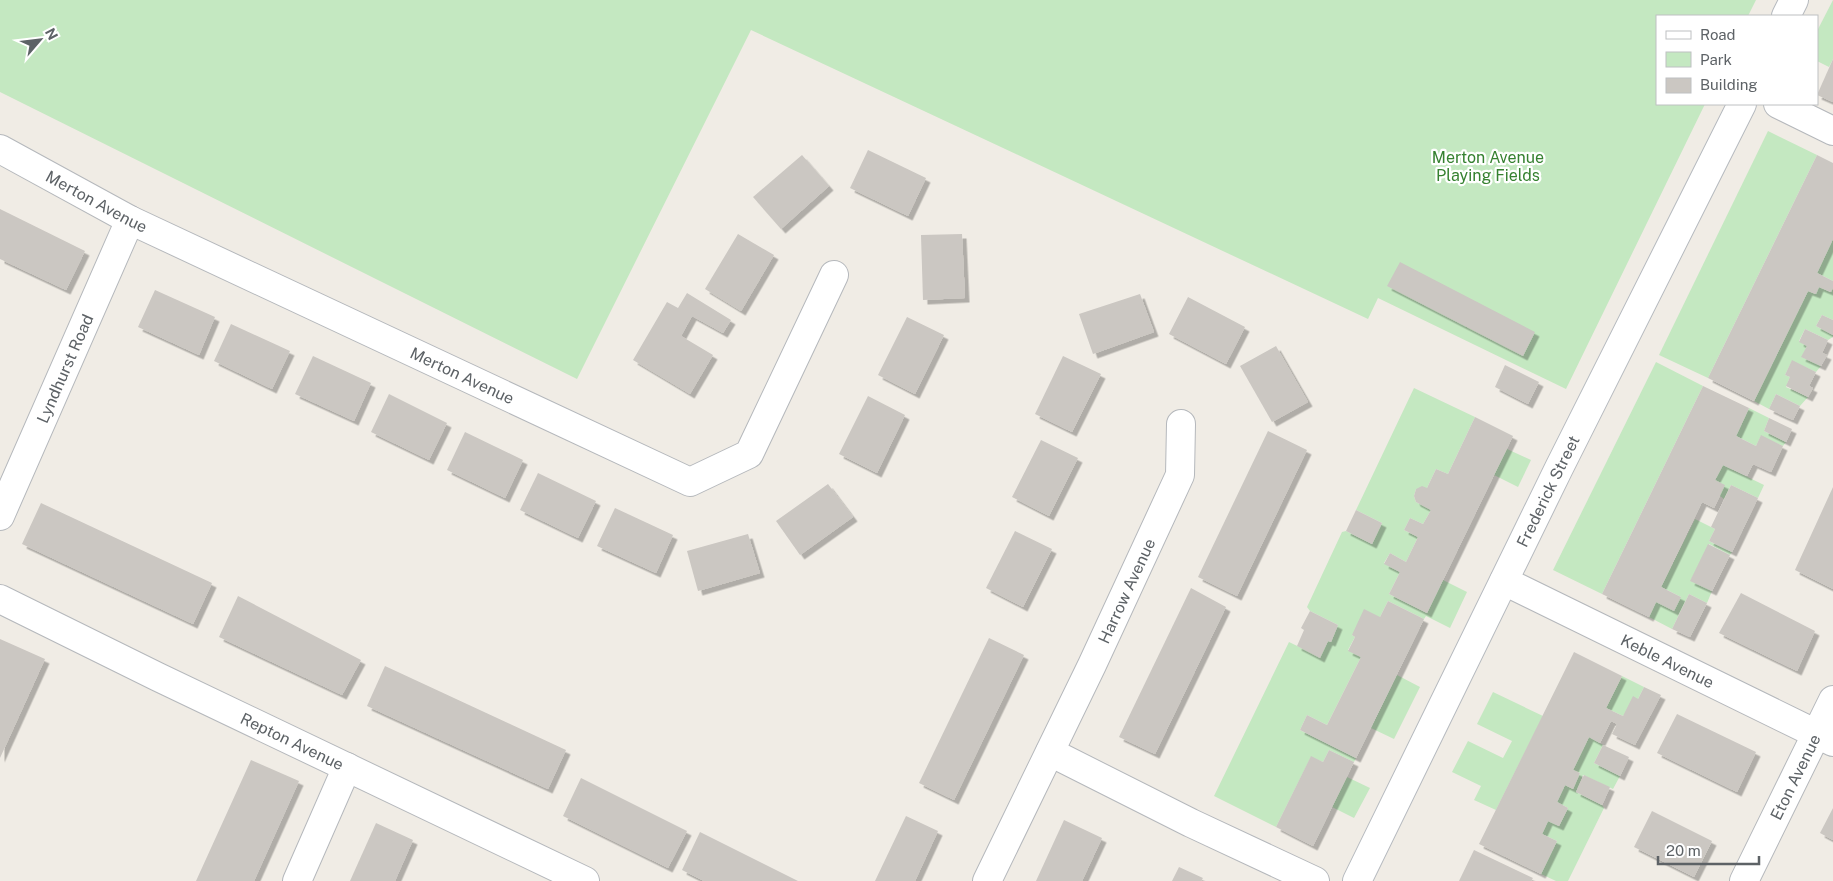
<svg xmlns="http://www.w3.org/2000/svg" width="1833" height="881" viewBox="0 0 1833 881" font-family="'Public Sans',sans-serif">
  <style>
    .green { fill: #c4e8c1 }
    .building { fill: #cbc7c2; filter: url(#shadow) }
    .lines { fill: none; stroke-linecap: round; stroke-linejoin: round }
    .minor-casing { stroke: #b5b8bc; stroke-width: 30 }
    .secondary-casing { stroke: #b6babf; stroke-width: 30 }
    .minor { stroke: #fff; stroke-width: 28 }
    .secondary { stroke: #fff; stroke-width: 28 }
    .labels { text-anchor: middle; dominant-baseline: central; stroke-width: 4.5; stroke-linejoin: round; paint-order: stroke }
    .park-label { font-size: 16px; fill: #358130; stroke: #fff }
    .street-label { font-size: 16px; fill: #5d6266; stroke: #fff }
  </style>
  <defs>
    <filter id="shadow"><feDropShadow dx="4.5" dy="4.5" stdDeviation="0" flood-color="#0004"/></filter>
  </defs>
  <rect width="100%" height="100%" fill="#f0ece5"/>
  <g class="green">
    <path d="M0,0H1756L1748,16H1657V104H1705L1566,389L1378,298L1368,319L751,30L577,379L0,92Z"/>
    <path d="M1833,0V59L1829,67L1817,61V31Z"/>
    <path d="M1768,131L1817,155L1708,378L1659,355Z"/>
    <path d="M1833,239V281L1817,273Z"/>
    <path d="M1819,287L1830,292L1833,288V320L1822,315L1816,326L1833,335V337L1828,340L1805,329L1799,341L1807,346L1802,357L1821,366L1816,372L1792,361L1785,375L1790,377L1786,387L1808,397L1800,406L1776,394L1769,409L1754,401L1808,291L1815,294Z"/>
    <path d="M1656,362L1703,386L1602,594L1553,570Z"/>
    <path d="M1414,388L1475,417L1448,474L1436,469L1427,488L1416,489L1414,496L1416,502L1431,510L1423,524L1410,518L1404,530L1418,537L1406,562L1390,553L1384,563L1400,572L1389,594L1427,613L1443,580L1467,592L1450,628L1426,616L1424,619L1388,601L1380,617L1352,635L1355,637L1348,650L1361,657L1327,725L1307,715L1300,730L1356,758L1354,762L1329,750L1323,762L1311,757L1276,827L1214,796L1289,642L1320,657L1328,641L1331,642L1338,625L1310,611L1307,607L1342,532L1346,531L1372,544L1382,523L1356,510Z"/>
    <path d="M1749,408L1769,418L1764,431L1786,442L1783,446L1761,436L1756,446L1736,436Z"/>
    <path d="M1507,449L1531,460L1518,487L1494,475Z"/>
    <path d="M1723,465L1764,485L1758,498L1731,485L1724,499L1720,496L1715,480Z"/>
    <path d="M1695,519L1715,529L1709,541L1732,552L1730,555L1709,544L1691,580L1712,591L1707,603L1689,594L1672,629L1649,617L1656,602L1681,597L1661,587Z"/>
    <path d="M1397,675L1420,687L1394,739L1371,728Z"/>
    <path d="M1622,676L1644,687L1638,699L1623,716L1606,708Z"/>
    <path d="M1493,692L1543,716L1496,810L1474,800L1481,786L1452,772L1468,741L1503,758L1512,741L1477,724Z"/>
    <path d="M1589,737L1603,745L1594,763L1620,776L1613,789L1583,775L1576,792L1602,805L1604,808L1568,881H1556L1541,874L1557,841L1542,834L1548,821L1559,826L1568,808L1557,802L1565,785L1573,789L1580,773L1573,770Z"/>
    <path d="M1347,777L1370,788L1354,818L1332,807Z"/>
  </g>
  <g class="building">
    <path d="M1833,59V102L1817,95Z"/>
    <path d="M868,150L926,178L908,216L850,188Z"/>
    <path d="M802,155L829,186L781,229L753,197Z"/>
    <path d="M1817,155L1833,163V239L1817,273L1833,281V288L1831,292L1819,287L1816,294L1808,291L1754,401L1708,378Z"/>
    <path d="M0,209L85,251L66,290L0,259Z"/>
    <path d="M738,234L774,255L741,311L705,289Z"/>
    <path d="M962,234L965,298L923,300L921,235Z"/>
    <path d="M1400,262L1535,332L1523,356L1387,286Z"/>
    <path d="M155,290L215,317L199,355L138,327Z"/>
    <path d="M687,293L731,320L723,333L692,316L681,336L713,355L690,394L633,360L667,302L678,308Z"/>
    <path d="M1140,294L1154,332L1093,354L1079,314Z"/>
    <path d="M1188,297L1245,327L1226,364L1169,334Z"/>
    <path d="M1822,315L1833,320V335L1816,326Z"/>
    <path d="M907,317L944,335L915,394L878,375Z"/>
    <path d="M231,324L290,351L272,389L214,361Z"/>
    <path d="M1805,329L1828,340L1822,353L1827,355L1821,366L1801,357L1807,346L1799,342Z"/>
    <path d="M1276,346L1308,402L1272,422L1240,366Z"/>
    <path d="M313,356L371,383L354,421L295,394Z"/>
    <path d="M1063,356L1101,374L1072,432L1035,414Z"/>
    <path d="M1792,360L1816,372L1809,386L1813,388L1808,397L1786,386L1790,377L1785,375Z"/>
    <path d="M1505,365L1539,382L1528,404L1495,387Z"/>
    <path d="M1703,386L1749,408L1736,436L1756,446L1761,435L1783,446L1771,472L1753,464L1747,476L1723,465L1715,480L1725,485L1714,508L1702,502L1661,587L1681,597L1674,611L1656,602L1649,617L1602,594Z"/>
    <path d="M389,394L447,423L429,460L371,432Z"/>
    <path d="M1776,394L1800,406L1793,420L1769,409Z"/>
    <path d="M868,396L905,415L877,473L839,454Z"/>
    <path d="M1475,417L1513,436L1427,613L1389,594L1400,572L1384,564L1390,553L1406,562L1418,537L1404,530L1410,518L1423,524L1431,510L1416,502L1414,496L1416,489L1422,486L1427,488L1436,469L1448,474Z"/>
    <path d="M1769,418L1792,429L1786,442L1764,431Z"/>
    <path d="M1268,431L1307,450L1237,596L1198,577Z"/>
    <path d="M465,432L523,460L505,498L447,470Z"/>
    <path d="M1041,440L1078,458L1049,516L1012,497Z"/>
    <path d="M538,473L596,501L578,538L520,510Z"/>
    <path d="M828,484L853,517L800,555L776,521Z"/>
    <path d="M1731,485L1758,498L1732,552L1709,541L1715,529L1711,527Z"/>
    <path d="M1833,487V589L1795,570Z"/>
    <path d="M41,503L212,583L193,624L22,544Z"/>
    <path d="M615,508L673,535L656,573L597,546Z"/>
    <path d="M1356,510L1382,523L1372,544L1346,531Z"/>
    <path d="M1015,531L1052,549L1023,607L986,588Z"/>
    <path d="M748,534L760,573L698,591L687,551Z"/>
    <path d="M1708,544L1730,555L1712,591L1690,581Z"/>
    <path d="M1191,588L1226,607L1155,754L1119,737Z"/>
    <path d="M1741,593L1815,631L1797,671L1719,633Z"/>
    <path d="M1689,594L1707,603L1690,637L1672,629Z"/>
    <path d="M238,596L361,660L342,695L219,637Z"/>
    <path d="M1388,601L1424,619L1356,758L1300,730L1307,715L1327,725L1361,657L1348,651L1355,637L1352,635L1357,624L1364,609L1380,617Z"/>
    <path d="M1310,611L1338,625L1331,642L1328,641L1320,658L1297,646L1304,630L1301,628Z"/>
    <path d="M989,638L1024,655L954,800L919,783Z"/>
    <path d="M0,639L45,659L0,758Z"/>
    <path d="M1574,652L1622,676L1606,708L1623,716L1633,696L1638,699L1644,687L1661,695L1635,745L1612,734L1617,724L1611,721L1600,743L1589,737L1573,770L1580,773L1573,789L1565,785L1557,802L1568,808L1559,826L1548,821L1542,834L1557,841L1541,874L1479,844Z"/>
    <path d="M385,666L566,750L548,789L367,706Z"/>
    <path d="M1677,714L1756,752L1737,792L1657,753Z"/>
    <path d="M1603,745L1629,757L1620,776L1594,763Z"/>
    <path d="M1329,750L1354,762L1313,846L1276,827L1311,756L1323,762Z"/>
    <path d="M251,760L299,781L254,881H196Z"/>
    <path d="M1584,775L1610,787L1602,805L1576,792Z"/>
    <path d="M581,778L687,831L668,868L563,816Z"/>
    <path d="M1833,808V840L1820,833Z"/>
    <path d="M1652,811L1712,841L1694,877L1634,847Z"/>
    <path d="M906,816L938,831L915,881H875Z"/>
    <path d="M1064,820L1102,838L1082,881H1036Z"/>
    <path d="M376,823L413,840L395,881H350Z"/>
    <path d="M700,832L798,881H704L682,870Z"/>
    <path d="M1474,850L1533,878L1531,881H1459Z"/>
    <path d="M1179,867L1203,878L1201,881H1172Z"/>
  </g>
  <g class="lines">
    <g class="minor-casing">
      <g id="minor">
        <path d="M1778,104L1833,131"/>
        <path id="s1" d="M0,149L130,220L690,482L749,454L834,275"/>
        <path id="s2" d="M0,516L130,220"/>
        <path id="s3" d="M1504,581L1833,742"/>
        <path id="s4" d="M0,599L158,677L585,881"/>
        <path d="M1050,752L1191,823L1315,881"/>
        <path d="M297,881L347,767"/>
        <path id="s5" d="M987,881L1092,665L1180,475L1181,424"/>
        <path id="s6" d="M1744,881L1833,700"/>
      </g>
    </g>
    <g class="secondary-casing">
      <g id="secondary">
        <path d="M1786,16L1794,0"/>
        <path id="s7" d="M1357,881L1559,468L1742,104"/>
      </g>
    </g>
    <use href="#minor" class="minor"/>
    <use href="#secondary" class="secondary"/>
  </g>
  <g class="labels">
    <g class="park-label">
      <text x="1488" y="157">Merton Avenue<tspan x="1488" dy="18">Playing Fields</tspan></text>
    </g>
    <g class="street-label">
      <text stroke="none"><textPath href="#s1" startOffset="110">Merton Avenue</textPath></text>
      <text stroke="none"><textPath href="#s2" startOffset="161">Lyndhurst Road</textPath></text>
      <text stroke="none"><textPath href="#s1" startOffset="515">Merton Avenue</textPath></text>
      <text stroke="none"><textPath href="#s7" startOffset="434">Frederick Street</textPath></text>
      <text stroke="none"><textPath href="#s5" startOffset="322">Harrow Avenue</textPath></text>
      <text stroke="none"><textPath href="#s3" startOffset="182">Keble Avenue</textPath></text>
      <text stroke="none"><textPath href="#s4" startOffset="325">Repton Avenue</textPath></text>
      <text stroke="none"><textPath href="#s6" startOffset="116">Eton Avenue</textPath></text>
    </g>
  </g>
  <rect x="1656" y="15" width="162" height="90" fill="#ffffff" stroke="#bec0c2"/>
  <rect x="1666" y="31" width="25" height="8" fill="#ffffff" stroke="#bec0c2"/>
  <text x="1700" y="40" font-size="15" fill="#5d6266">Road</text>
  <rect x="1666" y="52" width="25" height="15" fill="#c4e8c1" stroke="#bec0c2"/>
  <text x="1700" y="65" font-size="15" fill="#5d6266">Park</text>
  <rect x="1666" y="78" width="25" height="15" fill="#cbc7c2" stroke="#bec0c2"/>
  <text x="1700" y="90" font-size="15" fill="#5d6266">Building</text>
  <g transform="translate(40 40) rotate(62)" stroke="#ffffff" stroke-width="4" paint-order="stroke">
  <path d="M0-4L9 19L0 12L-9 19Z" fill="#5d6266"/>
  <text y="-8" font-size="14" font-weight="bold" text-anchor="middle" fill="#5d6266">N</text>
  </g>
  <path d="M1658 856v8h101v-8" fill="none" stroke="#5d6266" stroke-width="2.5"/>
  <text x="1666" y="856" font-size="15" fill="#5d6266" stroke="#ffffff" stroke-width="4" paint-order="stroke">20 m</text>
</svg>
